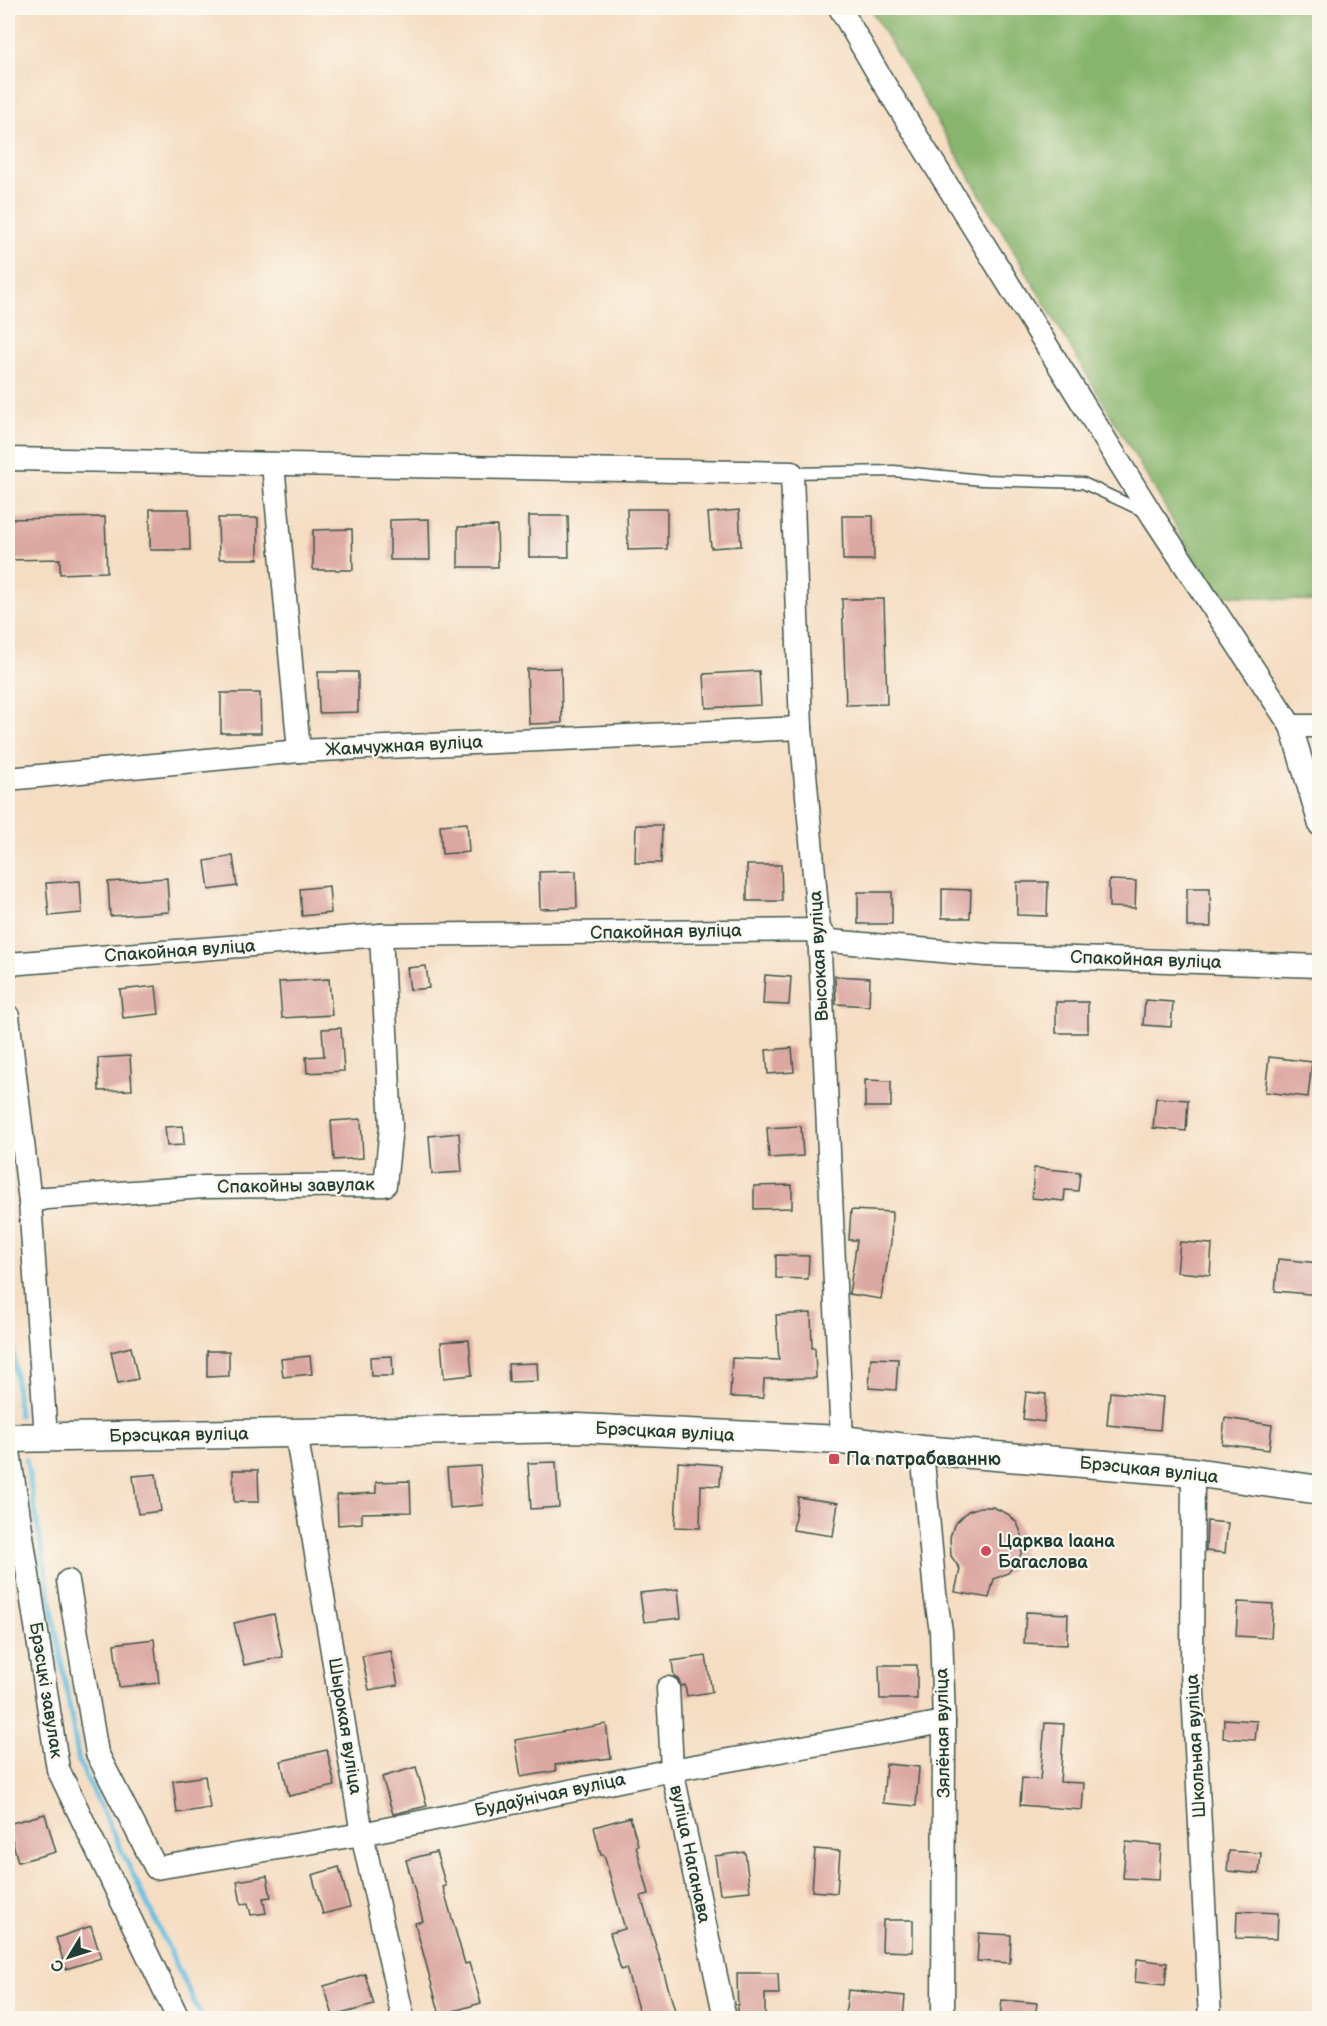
<svg xmlns="http://www.w3.org/2000/svg" width="1327" height="2026" viewBox="0 0 1327 2026" font-family="'Balsamiq Sans',sans-serif">
  <style>
    .forest { fill: #88b56d; stroke: #547950; stroke-width: 1.5 }
    .lines { fill: none; stroke-linecap: round; stroke-linejoin: round }
    .stream { stroke: #64bfe1; stroke-width: 5 }
    .building { fill: #dba7a1 }
    .service-casing { stroke: #3f5549; stroke-width: 13 }
    .minor-casing { stroke: #3f5549; stroke-width: 25 }
    .tertiary-casing { stroke: #3f5549; stroke-width: 31 }
    .service { stroke: #fff; stroke-width: 10 }
    .minor { stroke: #fff; stroke-width: 22 }
    .tertiary { stroke: #fff; stroke-width: 28 }
    .poi-dot { fill: #d1495b; stroke: #fbf7ec; stroke-width: 2 }
    .labels { text-anchor: middle; dominant-baseline: central; stroke-width: 4.5; stroke-linejoin: round; paint-order: stroke }
    .street-label { font-size: 18px; fill: #1f3d34; stroke: #fbf7ec }
    .poi-label { font-size: 18px; font-weight: bold; fill: #1f3d34; stroke: #fbf7ec; text-anchor: start }
  </style>
  <rect width="100%" height="100%" fill="#fbf7ec"/>
  <filter id="ink" filterUnits="userSpaceOnUse"><feTurbulence type="fractalNoise" baseFrequency=".0167" numOctaves="2"/><feDisplacementMap in="SourceGraphic" scale="12" xChannelSelector="R" yChannelSelector="G"/><feConvolveMatrix kernelMatrix="1 2 1 2 8 2 1 2 1" color-interpolation-filters="sRGB"/></filter>
  <filter id="wash" filterUnits="userSpaceOnUse"><feTurbulence type="fractalNoise" baseFrequency=".008" numOctaves="4" result="noise"/><feDisplacementMap in="SourceGraphic" scale="24" xChannelSelector="R" yChannelSelector="G"/><feGaussianBlur stdDeviation="1.35" result="paint"/><feColorMatrix in="noise" values="0 0 0 0 0 0 0 0 0 0 0 0 0 0 0 0 0 1.4 0 .05"/><feComposite in="paint" operator="in"/></filter>
  <g filter="url(#wash)">
    <rect width="100%" height="100%" fill="#f5ddc2"/>
    <path class="forest" d="M870,8H1319V602L1214,594L1161,500Z"/>
    <g class="lines">
      <g class="stream">
        <path d="M8,1291L19,1415"/>
        <path d="M26,1459L79,1762L202,2018"/>
      </g>
    </g>
    <g id="blocks">
      <g class="building">
        <path d="M150,509H189L190,550H150Z"/>
        <path d="M627,509H667V549L628,550Z"/>
        <path d="M739,510L741,546L711,548L708,513Z"/>
        <path d="M529,516H568L569,557H529Z"/>
        <path d="M842,516H873L874,560H843Z"/>
        <path d="M105,517L107,572L60,574V559L8,560V519Z"/>
        <path d="M218,518H258V559H219Z"/>
        <path d="M429,519L430,560H390V520Z"/>
        <path d="M497,526L498,567H458V527Z"/>
        <path d="M352,529L353,570H313V530Z"/>
        <path d="M842,599H884L887,704L846,705Z"/>
        <path d="M561,668L562,723L529,724L527,669Z"/>
        <path d="M759,671L761,705L706,708L704,674Z"/>
        <path d="M318,672H358V712L319,713Z"/>
        <path d="M221,693H260L261,733H221Z"/>
        <path d="M467,823L469,852L442,854L440,825Z"/>
        <path d="M636,825H662L661,863H635Z"/>
        <path d="M233,856L237,886L209,890L205,861Z"/>
        <path d="M747,865H781L782,901H747Z"/>
        <path d="M576,871L577,908L540,909L539,872Z"/>
        <path d="M167,878L169,912L110,916L108,882Z"/>
        <path d="M1109,880L1136,881L1135,908L1109,907Z"/>
        <path d="M80,881L82,913L49,916L46,883Z"/>
        <path d="M1017,882H1048L1047,916L1017,915Z"/>
        <path d="M329,886L331,913L302,916L300,889Z"/>
        <path d="M1187,888H1210L1211,927H1187Z"/>
        <path d="M942,889L971,890L970,918H942Z"/>
        <rect x="858" y="892" width="34" height="32"/>
        <path d="M426,966L429,988L410,990L407,968Z"/>
        <path d="M765,975L791,977L789,1005L763,1004Z"/>
        <path d="M835,976L870,978L869,1006L836,1004Z"/>
        <path d="M329,979L332,1015L282,1018L279,982Z"/>
        <path d="M156,986L159,1014L123,1018L120,990Z"/>
        <path d="M1145,1000L1173,1002L1171,1027L1143,1025Z"/>
        <rect x="1056" y="1002" width="32" height="31"/>
        <path d="M341,1028L344,1071L307,1073L306,1057L324,1056L322,1029Z"/>
        <path d="M792,1048L794,1072L768,1074L766,1050Z"/>
        <path d="M130,1056L132,1090L99,1091L98,1058Z"/>
        <path d="M1269,1057L1312,1062L1308,1097L1265,1092Z"/>
        <path d="M865,1080L891,1081V1107H865Z"/>
        <path d="M1156,1098L1188,1100L1186,1131L1153,1128Z"/>
        <path d="M361,1119L363,1158L334,1160L331,1121Z"/>
        <path d="M183,1126L184,1145L167,1146L165,1127Z"/>
        <path d="M801,1126L803,1156L769,1158L767,1128Z"/>
        <path d="M459,1133L462,1172L432,1174L429,1136Z"/>
        <path d="M1034,1168L1080,1172L1078,1191L1065,1190L1064,1201L1032,1198Z"/>
        <path d="M792,1185V1208L754,1209V1186Z"/>
        <path d="M851,1210L892,1212L891,1242L881,1299L849,1294L857,1240H849Z"/>
        <path d="M1180,1242L1212,1244L1210,1275L1177,1272Z"/>
        <path d="M776,1255L809,1256L808,1279L776,1278Z"/>
        <path d="M1278,1259L1320,1263V1295L1275,1291Z"/>
        <path d="M811,1313L812,1348H815L816,1378L764,1379L763,1398L730,1397L732,1358L779,1360L776,1315Z"/>
        <path d="M469,1340L472,1375L444,1378L441,1342Z"/>
        <path d="M131,1347L138,1379L118,1383L111,1352Z"/>
        <path d="M207,1351H229V1376L207,1377Z"/>
        <path d="M310,1356L312,1374L283,1377L281,1359Z"/>
        <path d="M392,1356L393,1376H371L370,1357Z"/>
        <path d="M871,1358L898,1359L896,1390L869,1388Z"/>
        <path d="M537,1363L538,1381L509,1382L508,1364Z"/>
        <path d="M1026,1392L1046,1394L1044,1422L1023,1419Z"/>
        <path d="M1110,1392L1163,1397L1160,1430L1107,1425Z"/>
        <path d="M1225,1418L1272,1425L1269,1450L1222,1444Z"/>
        <path d="M556,1462L559,1507L531,1509L528,1463Z"/>
        <path d="M678,1462L721,1465L720,1486L701,1485L700,1528L675,1527Z"/>
        <path d="M480,1466L483,1505L450,1508L447,1468Z"/>
        <path d="M233,1470H258L259,1502H234Z"/>
        <path d="M156,1474L161,1511L138,1514L133,1476Z"/>
        <path d="M410,1481L411,1512L362,1513V1523L338,1525L337,1495L376,1493V1482Z"/>
        <path d="M798,1497L838,1503L833,1536L793,1530Z"/>
        <path d="M980,1507H993L1008,1514L1017,1523L1022,1535L1023,1547L1019,1560L1008,1573L994,1579L989,1598L955,1592L960,1569L951,1556L950,1537L954,1525L968,1511Z"/>
        <path d="M1207,1521L1228,1523L1225,1553L1206,1551Z"/>
        <path d="M678,1589L681,1618L644,1622L640,1593Z"/>
        <path d="M1238,1602L1273,1604L1271,1638L1236,1636Z"/>
        <path d="M1026,1612L1068,1614L1067,1645L1024,1643Z"/>
        <path d="M274,1614L283,1657L244,1665L234,1623Z"/>
        <path d="M154,1639L159,1683L119,1687L114,1644Z"/>
        <path d="M391,1651L398,1685L369,1690L362,1656Z"/>
        <path d="M706,1656L712,1692L687,1696L685,1685L681,1686L679,1680L674,1676L672,1661Z"/>
        <path d="M879,1665H917V1699H880Z"/>
        <path d="M1224,1719L1257,1721L1255,1740L1223,1738Z"/>
        <path d="M1045,1723L1064,1724L1060,1782L1084,1783L1082,1810L1020,1805L1022,1778L1040,1780Z"/>
        <path d="M606,1724L611,1758L555,1765L556,1771L521,1777L515,1740Z"/>
        <path d="M327,1750L335,1786L289,1796L281,1761Z"/>
        <path d="M886,1764L919,1767L916,1806L883,1803Z"/>
        <path d="M416,1767L427,1806L393,1814L382,1777Z"/>
        <path d="M205,1776L210,1808L177,1813L173,1781Z"/>
        <path d="M45,1814L56,1852L18,1862L8,1824Z"/>
        <path d="M630,1817L638,1845L636,1846L649,1894L641,1896L676,2014L661,2019H641L626,1968L621,1970L610,1933L625,1929L604,1855H601L594,1827Z"/>
        <path d="M1126,1842L1161,1845L1159,1880L1123,1878Z"/>
        <path d="M815,1849L840,1851L837,1893L812,1891Z"/>
        <path d="M1229,1851L1261,1853L1259,1874L1227,1871Z"/>
        <path d="M436,1852L446,1886L443,1887L465,1964L469,1963L481,2003L440,2015L415,1923L423,1921L406,1860Z"/>
        <path d="M745,1852L750,1891L720,1894L715,1856Z"/>
        <path d="M339,1867L350,1907L323,1914L312,1875Z"/>
        <path d="M267,1876L271,1897L263,1898L266,1913L251,1915L248,1903L241,1904L237,1881Z"/>
        <path d="M1237,1911L1278,1913L1277,1939L1236,1938Z"/>
        <path d="M883,1920H913V1952L882,1951Z"/>
        <path d="M91,1926L101,1958L66,1969L56,1938Z"/>
        <path d="M979,1933L1011,1935L1010,1963L977,1961Z"/>
        <path d="M1137,1959L1167,1963L1165,1985L1135,1982Z"/>
        <path d="M737,1973H778L779,1994H765V2017H738Z"/>
        <path d="M365,1974L374,2005L333,2016L324,1986Z"/>
        <path d="M848,1990L905,1996L903,2019H845Z"/>
        <path d="M1002,2000L1037,2003L1035,2019H1000Z"/>
      </g>
    </g>
  </g>
  <g filter="url(#ink)">
    <use href="#blocks" fill-opacity="0" stroke="#3f5549" stroke-width="1.5"/>
    <g class="lines">
      <g class="service-casing">
        <path id="service" d="M792,473L894,471L982,480L1083,483L1145,512"/>
      </g>
      <g class="minor-casing">
        <g id="minor">
          <path d="M840,8L880,77L1152,515L1291,726L1320,825"/>
          <path d="M8,459L792,473L801,728L819,930L842,1440"/>
          <path d="M273,464L299,751"/>
          <path d="M1291,726H1320"/>
          <path d="M8,779L299,751L801,728"/>
          <path d="M8,964L381,935L819,930L830,941L986,955L1320,966"/>
          <path d="M8,1016L30,1202L46,1438"/>
          <path d="M30,1202L47,1198L204,1187L385,1185L391,1127L381,935"/>
          <path d="M296,1432L362,1834L403,2018"/>
          <path d="M8,1445L58,1769L178,2018"/>
          <path d="M922,1450L935,1593L941,1631L944,1722L943,2018"/>
          <path d="M1193,1472L1192,1672L1210,2018"/>
          <path d="M68,1581L97,1753L156,1868L362,1834L672,1770L944,1722"/>
          <path d="M668,1688L672,1770L725,2018"/>
        </g>
      </g>
      <g class="tertiary-casing">
        <path id="tertiary" d="M8,1438L578,1428L842,1440L922,1450L1193,1472L1320,1490"/>
      </g>
      <use href="#service" class="service"/>
      <use href="#minor" class="minor"/>
      <use href="#tertiary" class="tertiary"/>
    </g>
  </g>
  <g class="poi-dot">
    <rect x="828" y="1453" width="12" height="12" rx="3"/>
    <circle cx="986" cy="1551" r="6"/>
  </g>
  <g class="labels">
    <g class="street-label">
      <text transform="translate(404 746) rotate(-3)">Жамчужная вуліца</text>
      <text transform="translate(666 932) rotate(-1)">Спакойная вуліца</text>
      <text transform="translate(180 951) rotate(-4)">Спакойная вуліца</text>
      <text transform="translate(819 956) rotate(-93)">Высокая вуліца</text>
      <text transform="translate(1146 960) rotate(2)">Спакойная вуліца</text>
      <text transform="translate(296 1186) rotate(-1)">Спакойны завулак</text>
      <text transform="translate(665 1432) rotate(3)">Брэсцкая вуліца</text>
      <text transform="translate(179 1435) rotate(-1)">Брэсцкая вуліца</text>
      <text transform="translate(1149 1470) rotate(6)">Брэсцкая вуліца</text>
      <text transform="translate(46 1690) rotate(81)">Брэсцкі завулак</text>
      <text transform="translate(345 1726) rotate(81)">Шырокая вуліца</text>
      <text transform="translate(943 1733) rotate(-91)">Зялёная вуліца</text>
      <text transform="translate(1196 1746) rotate(-93)">Школьная вуліца</text>
      <text transform="translate(550 1795) rotate(-12)">Будаўнічая вуліца</text>
      <text transform="translate(690 1854) rotate(78)">вуліца Наганава</text>
    </g>
    <g class="poi-label">
      <text x="846" y="1459">Па патрабаванню</text>
      <text x="998" y="1541">Царква Іаана<tspan x="998" dy="21">Багаслова</tspan></text>
    </g>
  </g>
  <rect width="1327" height="2026" fill="none" stroke="#fbf7ec" stroke-width="30"/>
  <g transform="translate(69 1957) rotate(232)" stroke="#fbf7ec" stroke-width="4.5" paint-order="stroke">
  <path d="M0-4.5L10 22L0 15L-10 22Z" fill="#1f3d34"/>
  <text y="-9" font-size="16" font-weight="bold" text-anchor="middle" fill="#1f3d34">С</text>
  </g>
</svg>
